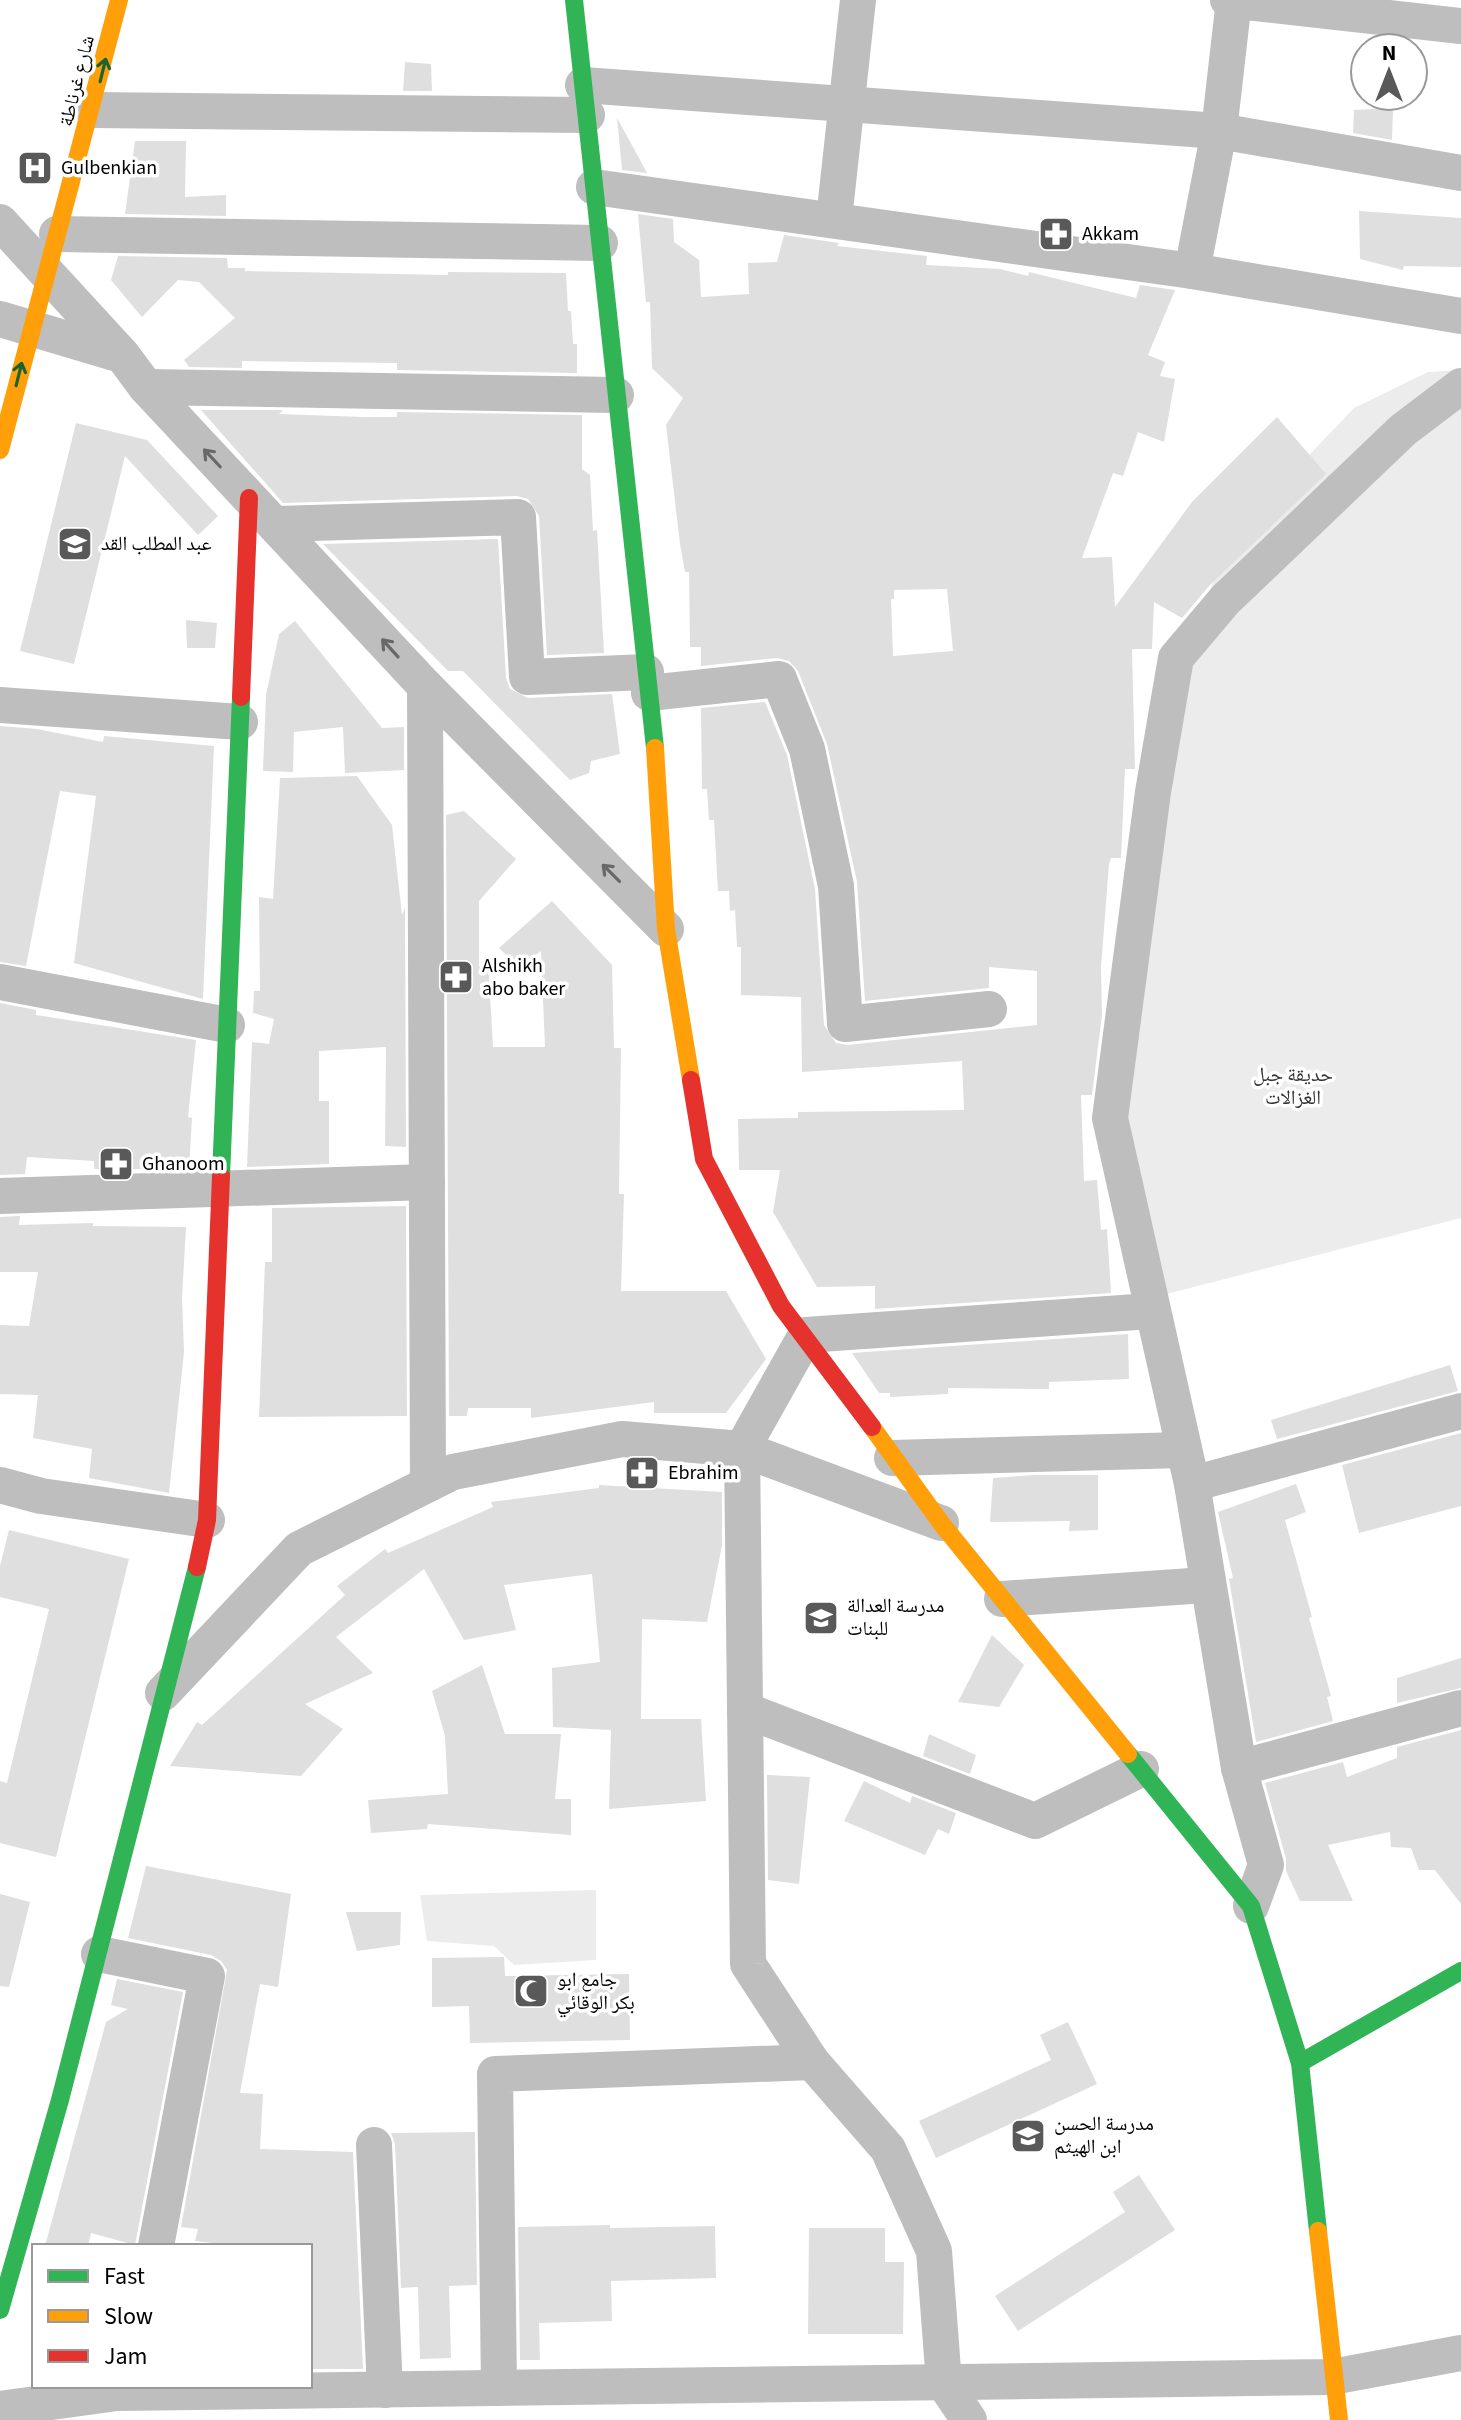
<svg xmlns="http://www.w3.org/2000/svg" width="1461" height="2420" viewBox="0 0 1461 2420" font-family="'Source Sans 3','Noto Naskh Arabic',sans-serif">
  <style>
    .green { fill: #ececec }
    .building { fill: #dfdfdf; fill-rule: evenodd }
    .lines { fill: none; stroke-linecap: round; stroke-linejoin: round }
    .street { stroke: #bebebe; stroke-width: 36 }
    .fast { stroke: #30b455; stroke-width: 18 }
    .slow { stroke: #ff9f0a; stroke-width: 18 }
    .jam { stroke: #e5322d; stroke-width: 18 }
    .oneway { stroke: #1a632f }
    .oneway2 { stroke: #686868 }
    .labels { text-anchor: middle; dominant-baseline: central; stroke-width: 7; stroke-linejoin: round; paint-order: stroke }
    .street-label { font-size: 20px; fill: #000; stroke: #fff }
    .poi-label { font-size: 20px; fill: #000; stroke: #fff; text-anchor: start }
    .park-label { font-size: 20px; fill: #333; stroke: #fff }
  </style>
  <rect width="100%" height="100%" fill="#fff"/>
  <g class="green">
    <path d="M1461,370V1218L1159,1296L1119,1119L1173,688L1217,572L1250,517L1354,408L1428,372Z"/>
    <path d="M596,1890V1960L514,1965L494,1946L427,1941L420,1895Z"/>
  </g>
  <g class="building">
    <path d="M405,62L431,64L432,91H403Z"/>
    <path d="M1393,108L1392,140L1353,133L1354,110Z"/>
    <path d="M617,118L639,158L647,173L622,170Z"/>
    <path d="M135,141H186L185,197L226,195V216L125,214Z"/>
    <path d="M1359,211L1461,218V267L1404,266L1403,270L1360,259Z"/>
    <path d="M638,214L673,219L674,242L699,260L701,297L749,294L748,263L777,262L784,235L839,243L837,246L927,256L926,265L1000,269L1028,276L1029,272L1136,298L1140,285L1175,290L1148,355L1165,362L1160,376L1175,379L1164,442L1138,432L1123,476L1113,473L1082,558L1112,557L1115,607L1192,502L1277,417L1326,474L1210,585L1182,618L1154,602L1152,649H1132L1135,769H1125L1121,858H1111L1109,864L1101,967L1102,1015L1092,1095H1081L1084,1181L1097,1180L1101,1230L1107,1229L1111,1293L875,1309V1286L817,1287L773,1212L780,1170H739L738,1119L798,1118V1112L964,1110L962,1061L802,1072L801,997L741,995V947H737L735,910L730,911L729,891H718L714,820H709L707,789H702L701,708L765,702L787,755L815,889L824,1025L836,1043L847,1045L1037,1025V971L989,967V988L865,1001L857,882L827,744L798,671L789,661L777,658L701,666V647H690L689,572H685L680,544L666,425L683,398L652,368L650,302H646ZM947,589L953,651L893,656L891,599H894V590Z"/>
    <path d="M118,256L227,258L228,268H245V271L448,275V272L566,273L568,311H571L573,344H577V373L397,370V363L242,361V368L189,367L184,360L235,318L199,282L178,280L142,317L111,280Z"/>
    <path d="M201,410H283L279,414L363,417H397V412L582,415V469L590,475L593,531L597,530L604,653L547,655L539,516L528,499L517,496L283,503Z"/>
    <path d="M76,423L147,440L218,516L198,535L125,456L74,664L20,651Z"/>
    <path d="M498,539L506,678L510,689L528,698L612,694L620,754L591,761L589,773L570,780L463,671H448L323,544Z"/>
    <path d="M186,620L217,623L215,648H187Z"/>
    <path d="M295,621L382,728L404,727V770L345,773L343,727L294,732L293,772L263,771L266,695L279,634Z"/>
    <path d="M0,726L37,729L103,742L104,736L214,746L203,999L74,963L96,796L60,791L26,966L0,962Z"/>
    <path d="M357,776L392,825L402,915L405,908L406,1147L385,1146L386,1047L319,1051V1101H329V1164L247,1167L252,1042L269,1044L274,1019L253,1013L254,991H260L259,897L273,899L280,778Z"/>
    <path d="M464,811L516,859L479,901V967L488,958L493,1047H545L541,951L519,967L499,948L552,901L612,965L614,1048H621L619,1194H624L621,1291H726L766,1359L726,1413H654V1402L531,1418V1408H468L467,1416H449L446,815Z"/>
    <path d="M0,1003L36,1010V1015L196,1040L188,1117L192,1118L189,1169H94V1161L27,1157L25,1174L0,1175Z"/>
    <path d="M406,1206L407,1416L259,1417L265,1262H272V1208Z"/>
    <path d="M20,1216L19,1225L93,1223V1226L186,1227L182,1298L184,1352L169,1493L89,1478L92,1449L33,1438L38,1395L0,1394V1325L29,1326L38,1272H0V1217Z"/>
    <path d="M1128,1334L1129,1379L1049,1382V1389L948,1388V1394L890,1397V1393H879L852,1353Z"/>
    <path d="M1450,1365L1458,1391L1277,1439L1271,1420Z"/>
    <path d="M1461,1433V1506L1359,1533L1342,1465Z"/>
    <path d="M1033,1475H1098V1530L1069,1531L1070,1521L990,1522L993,1478Z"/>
    <path d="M1296,1484L1306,1512L1285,1520L1312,1617L1309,1618L1331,1696L1327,1697L1333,1721L1256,1742L1229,1579L1233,1578L1218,1512Z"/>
    <path d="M599,1485L722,1492V1545L707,1622L642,1619L641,1719H701L706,1801L609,1809L611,1730L553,1727L552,1668L600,1662L592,1574L504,1585L516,1630L464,1640L424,1569L336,1637L373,1673L305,1704L343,1729L301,1776L170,1766L197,1722L202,1725L345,1595L337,1586L385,1549L388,1553L493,1507L491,1502L599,1488Z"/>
    <path d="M9,1530L129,1559L56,1857L0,1843V1781L7,1783L49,1609L0,1597V1566Z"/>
    <path d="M992,1635L1024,1665L999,1707L958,1702Z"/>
    <path d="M1461,1658V1688L1397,1703V1678Z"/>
    <path d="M482,1665L505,1734H561L555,1799H571V1835L428,1824L427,1829L371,1833L368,1800L448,1794L445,1736L432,1691Z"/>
    <path d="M1461,1730V1904L1435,1870H1419L1411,1848L1391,1847L1390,1832L1328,1845L1353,1901H1300L1286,1871V1859L1265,1783L1343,1762L1347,1777L1397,1758V1747Z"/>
    <path d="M929,1734L976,1755L970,1774L923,1756Z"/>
    <path d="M767,1775L810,1777L799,1884L768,1880Z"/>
    <path d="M864,1781L910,1803L912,1796L956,1813L949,1834L938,1829L925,1855L844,1821Z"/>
    <path d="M146,1866L291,1894L278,1987L260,1984L240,2093L263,2094L260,2149L353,2152L363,2369H310V2246H238L195,2241L198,2229L181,2227L227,1970L221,1961L211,1955L128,1938Z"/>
    <path d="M0,1894L30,1902L9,1987L0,1986Z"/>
    <path d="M346,1912H401L400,1945L357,1951Z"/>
    <path d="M504,1957L505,1976L629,1974L630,2040L470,2043L469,2006L432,2007V1958Z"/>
    <path d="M117,1979L183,1992L135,2245L91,2233L88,2246H45L106,2022L128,2009L111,2005Z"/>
    <path d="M1068,2022L1097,2084L936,2158L919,2121L1051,2060L1040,2035Z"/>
    <path d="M475,2132L477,2285L449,2286L451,2358L420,2359L418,2287L401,2288L395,2144L391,2133Z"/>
    <path d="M1139,2175L1175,2230L1018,2331L995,2296L1125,2212L1113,2192Z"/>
    <path d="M610,2225V2228L715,2226L716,2278L611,2281L612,2321L539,2323L540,2360H520L518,2227Z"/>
    <path d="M809,2228H885V2262H904L903,2334H808Z"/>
  </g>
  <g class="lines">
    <g class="street">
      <path d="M1228,0L1461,26"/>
      <path d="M583,85L1219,131L1461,173"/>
      <path d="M93,110L587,115"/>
      <path d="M594,187L1192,271L1461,316"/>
      <path d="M834,219L858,0"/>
      <path d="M0,222L123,356L146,387L425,686L666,929"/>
      <path d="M57,234L600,243"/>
      <path d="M1192,271L1219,131L1234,0"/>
      <path d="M0,319L121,355"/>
      <path d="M146,387L616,395"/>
      <path d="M276,524L518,517L527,677L646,672"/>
      <path d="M425,686L428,1484"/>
      <path d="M649,693L779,679L807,749L836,886L845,1024L989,1009"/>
      <path d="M0,705L240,722"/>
      <path d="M0,982L227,1025"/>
      <path d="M0,1196L427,1182"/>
      <path d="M892,1458L1184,1450"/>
      <path d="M1192,1484L1461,1411"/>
      <path d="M0,1485L41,1496L207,1520"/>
      <path d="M1002,1599L1206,1585"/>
      <path d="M163,1693L299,1549L453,1472L622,1439L742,1449L941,1523"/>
      <path d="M745,1710L1035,1821L1141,1769"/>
      <path d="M1239,1768L1461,1708"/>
      <path d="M1251,1906L1266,1865L1239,1768L1192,1484L1110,1118L1153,792L1176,658L1225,600L1403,430L1461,386"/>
      <path d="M99,1954L207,1976L156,2246"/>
      <path d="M374,2145L385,2390"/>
      <path d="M499,2388L495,2074L812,2062"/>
      <path d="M0,2409L117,2393L1332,2377L1461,2353"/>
      <path d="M969,2420L944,2383L934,2251L888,2149L812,2062L748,1964L742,1449L806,1335L1151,1311"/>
    </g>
    <g class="fast">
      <path d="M574,0L655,748"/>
      <path d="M221,1176L241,697"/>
      <path d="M1128,1754L1251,1906L1300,2063L1318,2231"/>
      <path d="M1300,2063L1461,1971"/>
      <path d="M0,2310L60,2100L197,1567"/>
    </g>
    <g class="slow">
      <path d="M0,450L119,0"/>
      <path d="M655,748L666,929L691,1080"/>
      <path d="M872,1427L941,1523L1128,1754"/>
      <path d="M1318,2231L1339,2420"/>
    </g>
    <g class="jam">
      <path d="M241,697L249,498"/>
      <path d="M691,1080L704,1159L781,1306L872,1427"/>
      <path d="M197,1567L207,1520L221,1176"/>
    </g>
  </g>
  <defs><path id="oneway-shaft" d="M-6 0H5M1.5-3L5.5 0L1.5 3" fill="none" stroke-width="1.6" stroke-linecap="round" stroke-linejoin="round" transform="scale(2)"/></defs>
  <g class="oneway">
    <use href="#oneway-shaft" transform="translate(103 70) rotate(-76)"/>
    <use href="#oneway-shaft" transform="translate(19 374) rotate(-76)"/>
  </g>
  <g class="oneway2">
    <use href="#oneway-shaft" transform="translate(212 458) rotate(-133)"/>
    <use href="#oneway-shaft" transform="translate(390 648) rotate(-132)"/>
    <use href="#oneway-shaft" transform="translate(611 873) rotate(-135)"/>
  </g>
  <defs>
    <g id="hospital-square" transform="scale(1.8)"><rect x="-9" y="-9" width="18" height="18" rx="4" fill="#595959" stroke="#fff"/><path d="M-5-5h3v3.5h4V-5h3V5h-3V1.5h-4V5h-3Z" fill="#fff"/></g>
    <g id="pharmacy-square" transform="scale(1.8)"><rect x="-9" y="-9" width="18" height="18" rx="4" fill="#595959" stroke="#fff"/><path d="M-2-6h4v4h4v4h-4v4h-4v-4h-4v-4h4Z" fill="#fff"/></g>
    <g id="school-square" transform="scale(1.8)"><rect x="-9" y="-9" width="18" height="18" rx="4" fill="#595959" stroke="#fff"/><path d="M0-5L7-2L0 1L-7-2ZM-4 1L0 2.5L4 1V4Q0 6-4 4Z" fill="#fff"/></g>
    <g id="mosque-square" transform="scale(1.8)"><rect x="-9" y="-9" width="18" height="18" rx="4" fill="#595959" stroke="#fff"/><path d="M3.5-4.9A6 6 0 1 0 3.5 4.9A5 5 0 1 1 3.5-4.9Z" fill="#fff"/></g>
  </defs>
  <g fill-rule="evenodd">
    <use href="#hospital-square" x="35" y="168"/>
    <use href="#pharmacy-square" x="1056" y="234"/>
    <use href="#school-square" x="75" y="544"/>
    <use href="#pharmacy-square" x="456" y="977"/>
    <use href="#pharmacy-square" x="116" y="1164"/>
    <use href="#pharmacy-square" x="642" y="1473"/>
    <use href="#school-square" x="821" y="1618"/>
    <use href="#mosque-square" x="531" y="1991"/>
    <use href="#school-square" x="1028" y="2136"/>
  </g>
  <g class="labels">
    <g class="street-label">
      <text transform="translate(77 81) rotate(-76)">شارع غرناطة</text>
    </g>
    <g class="poi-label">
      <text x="61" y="168">Gulbenkian</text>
      <text x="1082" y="234">Akkam</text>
      <text x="101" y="544">عبد المطلب القد</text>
      <text x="482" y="966">Alshikh<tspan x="482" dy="23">abo baker</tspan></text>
      <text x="142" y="1164">Ghanoom</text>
      <text x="668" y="1473">Ebrahim</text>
      <text x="847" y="1606">مدرسة العدالة<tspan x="847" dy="23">للبنات</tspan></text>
      <text x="557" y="1980">جامع ابو<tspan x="557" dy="23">بكر الوقائي</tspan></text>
      <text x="1054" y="2124">مدرسة الحسن<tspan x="1054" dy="23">ابن الهيثم</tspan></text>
    </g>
    <g class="park-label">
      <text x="1293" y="1075">حديقة جبل<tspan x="1293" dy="23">الغزالات</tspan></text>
    </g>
  </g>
  <rect x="32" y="2244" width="280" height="144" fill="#ffffff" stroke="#999999" stroke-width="2"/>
  <rect x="48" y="2270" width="40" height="12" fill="#30b455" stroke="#999999" stroke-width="2"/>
  <text x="104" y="2284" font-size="24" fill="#000000">Fast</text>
  <rect x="48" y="2310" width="40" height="12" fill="#ff9f0a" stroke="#999999" stroke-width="2"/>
  <text x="104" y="2324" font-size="24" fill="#000000">Slow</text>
  <rect x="48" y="2350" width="40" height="12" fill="#e5322d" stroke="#999999" stroke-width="2"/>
  <text x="104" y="2364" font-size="24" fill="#000000">Jam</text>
  <g transform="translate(1389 72)"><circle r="38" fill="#ffffff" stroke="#999999" stroke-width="2"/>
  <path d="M0-6L14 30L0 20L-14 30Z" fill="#595959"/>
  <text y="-12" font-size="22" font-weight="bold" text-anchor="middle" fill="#000000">N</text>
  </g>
</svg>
